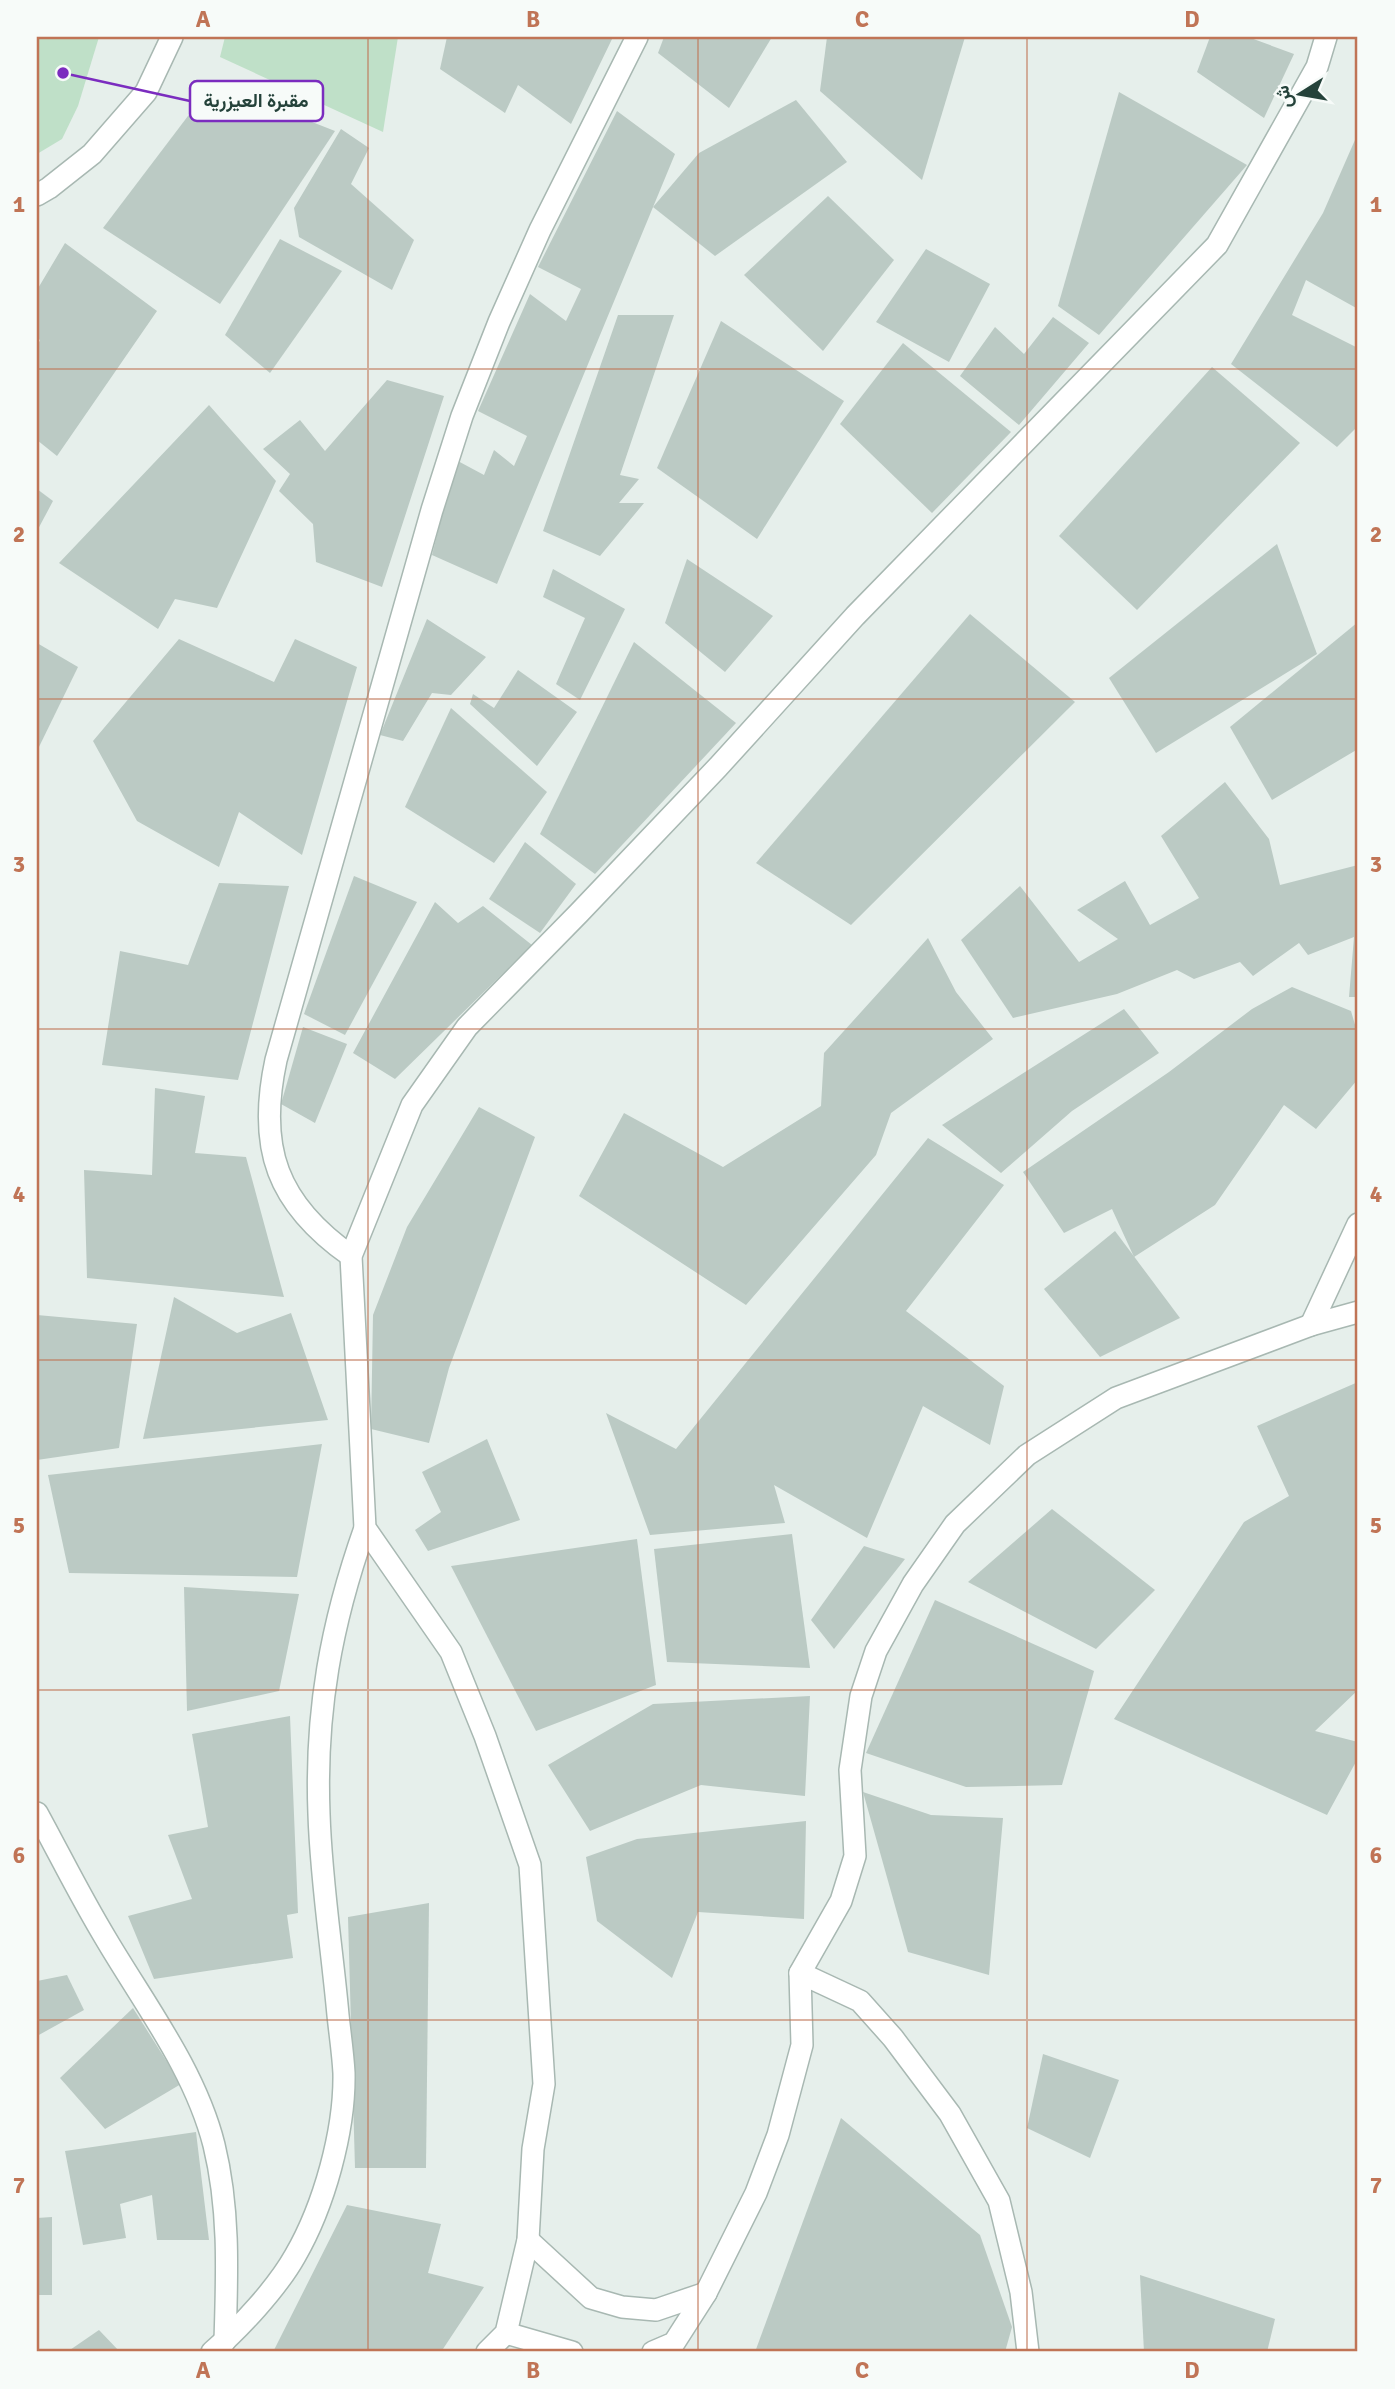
<svg xmlns="http://www.w3.org/2000/svg" width="1395" height="2389" viewBox="0 0 1395 2389" font-family="Signika,Vazirmatn,sans-serif">
  <style>
    .green { fill: #bfe0c8 }
    .building { fill: #bbcac4 }
    .lines { fill: none; stroke-linecap: round; stroke-linejoin: round }
    .minor-casing { stroke: #a8b8b2; stroke-width: 24 }
    .minor { stroke: #fff; stroke-width: 21 }
    .grid { fill: none; stroke: #c07456; stroke-width: 2; stroke-opacity: 0.55 }
    .leader { fill: none; stroke: #7b2cbf; stroke-width: 2.5 }
    .callout-dot { fill: #7b2cbf; stroke: #f7fbf9; stroke-width: 2.5 }
    .callout { fill: #f7fbf9; stroke: #7b2cbf; stroke-width: 2.5 }
    .callout-label { font-size: 19px; text-anchor: middle; font-weight: bold; fill: #24423a }
    .neatline { fill: none; stroke: #c07456; stroke-width: 2.5 }
    .grid-label { font-size: 23px; text-anchor: middle; font-weight: bold; fill: #c07456 }
  </style>
  <rect width="100%" height="100%" fill="#e6efeb"/>
  <g class="green">
    <path d="M37,37H99L78,106L62,139L37,154Z"/>
    <path d="M225,37H398L383,132L220,57Z"/>
  </g>
  <g class="building">
    <path d="M447,37H613L571,124L518,85L505,113L440,69Z"/>
    <path d="M664,37H772L729,108L658,53Z"/>
    <path d="M827,37H965L922,180L820,91Z"/>
    <path d="M1210,37H1248L1294,54L1264,118L1197,72Z"/>
    <path d="M213,83L335,131L220,304L103,228Z"/>
    <path d="M1119,92L1247,165L1099,335L1058,306Z"/>
    <path d="M796,100L847,162L715,256L653,207L699,153Z"/>
    <path d="M617,111L675,154L497,584L432,555L456,460L484,475L494,450L514,466L527,436L478,411L530,294L566,321L581,289L538,267Z"/>
    <path d="M341,129L369,148L351,184L414,240L392,290L299,237L294,208Z"/>
    <path d="M1358,133V309L1306,280L1292,315L1358,348V426L1337,447L1231,364L1323,213Z"/>
    <path d="M828,196L894,260L823,351L744,275Z"/>
    <path d="M280,239L342,271L270,373L225,335Z"/>
    <path d="M65,243L157,311L57,456L37,440V347L40,340L37,338V290Z"/>
    <path d="M926,249L990,284L949,362L876,322Z"/>
    <path d="M618,315H674L620,475L639,479L619,503H644L600,556L543,531Z"/>
    <path d="M1053,317L1089,343L1019,425L960,376L995,327L1024,354Z"/>
    <path d="M721,321L844,401L757,539L657,468Z"/>
    <path d="M903,343L1011,432L932,513L840,424Z"/>
    <path d="M1212,367L1300,443L1137,610L1059,536Z"/>
    <path d="M387,380L444,396L382,587L316,562L313,524L279,491L290,474L263,449L300,420L325,451Z"/>
    <path d="M209,405L276,481L217,608L175,599L158,629L59,563Z"/>
    <path d="M37,489L53,501L37,531Z"/>
    <path d="M1277,544L1317,654L1156,753L1109,678Z"/>
    <path d="M687,559L773,616L725,672L665,623Z"/>
    <path d="M553,569L625,609L580,700L556,684L585,618L543,597Z"/>
    <path d="M970,614L1075,702L851,925L756,863Z"/>
    <path d="M427,619L486,657L451,695L432,693L403,741L380,735Z"/>
    <path d="M1358,622V749L1272,800L1230,727Z"/>
    <path d="M179,639L274,682L295,639L357,667L302,855L239,812L219,867L137,821L93,741Z"/>
    <path d="M634,642L736,723L595,874L540,834Z"/>
    <path d="M37,643L78,667L37,751Z"/>
    <path d="M518,670L577,712L537,766L470,704L473,694L494,708Z"/>
    <path d="M451,708L547,792L494,863L405,807Z"/>
    <path d="M1225,782L1269,839L1280,885L1358,865V997H1349L1354,937L1308,955L1299,943L1253,976L1240,962L1194,979L1177,970L1117,994L1013,1018L961,940L1020,886L1079,962L1118,939L1077,910L1125,881L1150,925L1199,898L1161,836Z"/>
    <path d="M525,842L576,884L540,933L489,899Z"/>
    <path d="M354,876L417,902L345,1035L304,1014Z"/>
    <path d="M219,883L289,886L238,1080L102,1065L120,951L188,965Z"/>
    <path d="M435,902L458,923L483,906L532,945L395,1079L353,1053Z"/>
    <path d="M928,938L956,992L993,1039L891,1113L876,1155L746,1305L579,1196L624,1113L723,1167L821,1106L824,1053Z"/>
    <path d="M1292,987L1351,1011L1358,1035V1079L1316,1129L1284,1105L1215,1205L1134,1257L1112,1209L1064,1233L1023,1172L1169,1072L1252,1009Z"/>
    <path d="M1124,1009L1159,1053L1072,1111L1001,1173L942,1125Z"/>
    <path d="M303,1027L347,1044L315,1123L281,1104Z"/>
    <path d="M155,1088L205,1096L195,1153L246,1157L284,1297L87,1278L84,1170L152,1175Z"/>
    <path d="M479,1107L535,1137L449,1368L429,1443L371,1429L373,1315L407,1227Z"/>
    <path d="M928,1138L1004,1185L906,1311L1004,1386L990,1445L923,1406L867,1538L774,1485L785,1523L650,1535L606,1413L676,1449Z"/>
    <path d="M1115,1231L1180,1318L1100,1357L1044,1289Z"/>
    <path d="M174,1297L237,1333L291,1313L328,1420L143,1439Z"/>
    <path d="M37,1315L137,1324L119,1448L37,1460Z"/>
    <path d="M1358,1382V1690L1315,1731L1358,1742V1758L1327,1815L1114,1719L1244,1522L1289,1496L1257,1426Z"/>
    <path d="M487,1439L520,1520L428,1551L415,1530L441,1512L422,1472Z"/>
    <path d="M322,1444L297,1577L69,1573L48,1475Z"/>
    <path d="M1052,1509L1155,1590L1096,1649L968,1582Z"/>
    <path d="M792,1534L810,1668L667,1662L654,1549Z"/>
    <path d="M637,1539L656,1685L536,1731L451,1566Z"/>
    <path d="M864,1546L905,1559L834,1649L811,1620Z"/>
    <path d="M184,1587L299,1594L279,1691L187,1711Z"/>
    <path d="M935,1600L1094,1671L1062,1785L966,1787L866,1753Z"/>
    <path d="M810,1696L805,1796L701,1785L590,1831L548,1765L653,1704Z"/>
    <path d="M290,1716L298,1913L287,1915L293,1958L154,1979L128,1916L192,1899L168,1835L208,1827L192,1734Z"/>
    <path d="M863,1792L931,1815L1003,1818L989,1975L908,1952Z"/>
    <path d="M806,1821L804,1919L698,1912L672,1978L597,1921L586,1857L637,1839Z"/>
    <path d="M429,1903L426,2168H355L348,1917Z"/>
    <path d="M67,1975L84,2010L37,2036V1981Z"/>
    <path d="M133,2008L181,2084L105,2129L60,2078Z"/>
    <path d="M1043,2054L1119,2080L1090,2158L1027,2128Z"/>
    <path d="M841,2118L980,2235L1012,2327L1005,2352H755Z"/>
    <path d="M196,2132L209,2240H157L152,2195L120,2204L126,2238L83,2245L65,2151Z"/>
    <path d="M347,2205L441,2224L428,2273L484,2287L441,2352H273Z"/>
    <path d="M52,2217V2295H37V2218Z"/>
    <path d="M1140,2275L1275,2319L1267,2352H1144Z"/>
    <path d="M99,2330L120,2352H67Z"/>
  </g>
  <g class="lines">
    <g class="minor-casing">
      <g id="minor">
        <path d="M37,195L49,188L92,154L146,92L172,37"/>
        <path d="M351,1256C277,1204 257,1148 276,1060L432,510L462,416L499,322L540,230L637,37"/>
        <path d="M1311,1325L1358,1224"/>
        <path d="M37,1813C60,1855 81,1898 106,1939C145,2005 195,2070 214,2145C230,2210 227,2276 225,2341"/>
        <path d="M800,1973L860,2001L893,2038L950,2114L999,2201L1021,2292L1028,2352"/>
        <path d="M528,2240L591,2298L622,2307L656,2310L706,2293"/>
        <path d="M506,2333L572,2352"/>
        <path d="M212,2352C240,2328 277,2288 295,2256C324,2206 345,2131 344,2073C343,2054 340,2034 338,2015C332,1948 321,1881 319,1814C315,1712 331,1624 365,1528"/>
        <path d="M487,2352L506,2333L528,2240L533,2149L544,2084L530,1865L485,1736L451,1652L365,1528L351,1256L412,1105L467,1027L579,913L718,767L855,616L1217,245L1317,67L1326,37"/>
        <path d="M653,2352L674,2343L706,2293L756,2193L778,2135L802,2045L800,1973L841,1901L855,1856L850,1770L861,1696L876,1651L913,1584L955,1524L1027,1455L1116,1398L1311,1325L1358,1312"/>
      </g>
    </g>
    <use href="#minor" class="minor"/>
  </g>
  <path class="grid" d="M368,37V2352M698,37V2352M1027,37V2352M37,369H1358M37,699H1358M37,1029H1358M37,1360H1358M37,1690H1358M37,2020H1358"/>
  <path class="leader" d="M63 73L190 101"/>
  <circle class="callout-dot" cx="63" cy="73" r="7"/>
  <rect class="callout" x="190" y="81" width="133" height="40" rx="7"/>
  <g class="callout-label">
    <text x="256" y="107">مقبرة العيزرية</text>
  </g>
  <rect width="1395" height="2389" fill="none" stroke="#f7fbf9" stroke-width="77"/>
  <g transform="translate(1300 94) rotate(259)" stroke="#f7fbf9" stroke-width="5" paint-order="stroke">
  <path d="M0-5L12 26L0 18L-12 26Z" fill="#24423a"/>
  <text y="-10" font-size="19" font-weight="bold" text-anchor="middle" fill="#24423a">ش</text>
  </g>
  <rect x="38" y="38" width="1318" height="2312" class="neatline"/>
  <g class="grid-label">
    <text x="203" y="27">A</text>
    <text x="533" y="27">B</text>
    <text x="862" y="27">C</text>
    <text x="1192" y="27">D</text>
    <text x="19" y="212">1</text>
    <text x="1376" y="212">1</text>
    <text x="19" y="542">2</text>
    <text x="1376" y="542">2</text>
    <text x="19" y="872">3</text>
    <text x="1376" y="872">3</text>
    <text x="19" y="1202">4</text>
    <text x="1376" y="1202">4</text>
    <text x="19" y="1533">5</text>
    <text x="1376" y="1533">5</text>
    <text x="19" y="1863">6</text>
    <text x="1376" y="1863">6</text>
    <text x="19" y="2193">7</text>
    <text x="1376" y="2193">7</text>
    <text x="203" y="2378">A</text>
    <text x="533" y="2378">B</text>
    <text x="862" y="2378">C</text>
    <text x="1192" y="2378">D</text>
  </g>
</svg>
